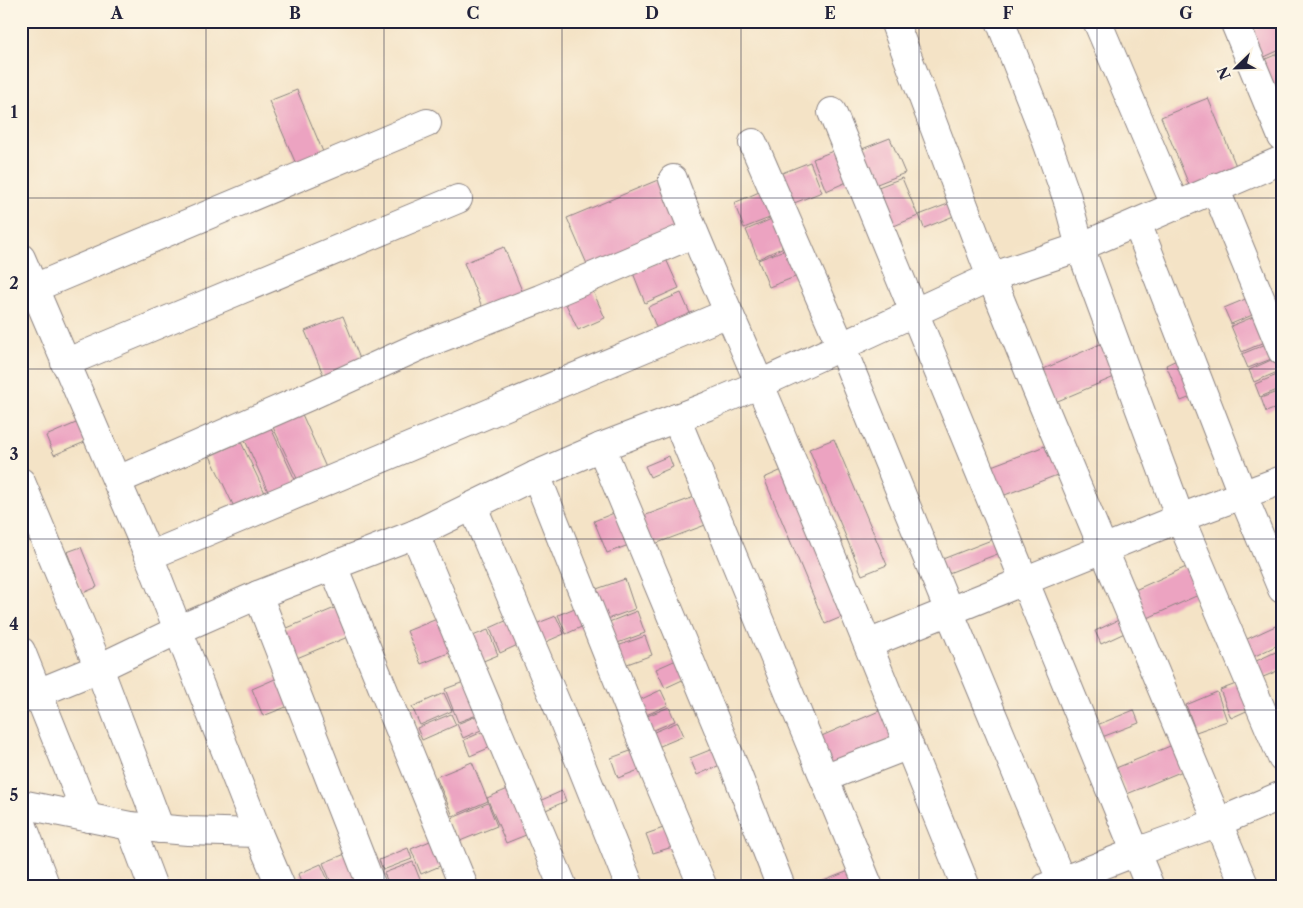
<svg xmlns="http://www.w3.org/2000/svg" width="1303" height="908" viewBox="0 0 1303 908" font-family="'Libre Caslon Text',serif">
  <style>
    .building { fill: #eca3c1 }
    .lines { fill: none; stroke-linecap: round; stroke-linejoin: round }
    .minor-casing { stroke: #8b8280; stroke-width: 30 }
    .minor { stroke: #fff; stroke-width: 28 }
    .grid { fill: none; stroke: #22223b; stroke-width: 1; stroke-opacity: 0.55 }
    .neatline { fill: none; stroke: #22223b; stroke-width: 2 }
    .grid-label { font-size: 16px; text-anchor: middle; font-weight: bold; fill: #22223b }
  </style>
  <rect width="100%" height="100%" fill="#fcf5e5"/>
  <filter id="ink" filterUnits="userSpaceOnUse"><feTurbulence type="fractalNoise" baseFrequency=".02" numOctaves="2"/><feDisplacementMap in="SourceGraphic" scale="10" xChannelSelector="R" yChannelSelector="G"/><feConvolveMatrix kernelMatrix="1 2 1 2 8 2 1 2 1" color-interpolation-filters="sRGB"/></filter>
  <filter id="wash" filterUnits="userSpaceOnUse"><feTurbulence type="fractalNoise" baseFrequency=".0096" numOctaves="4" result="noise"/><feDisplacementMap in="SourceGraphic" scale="20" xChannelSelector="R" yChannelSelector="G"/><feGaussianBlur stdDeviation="1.12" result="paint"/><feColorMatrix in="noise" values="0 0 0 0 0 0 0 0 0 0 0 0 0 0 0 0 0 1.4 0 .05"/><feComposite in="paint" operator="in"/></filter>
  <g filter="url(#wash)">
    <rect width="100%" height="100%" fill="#f4e3c6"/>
    <g id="blocks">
      <g class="building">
        <path d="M1275,21H1282V49L1260,59L1248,33Z"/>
        <path d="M1282,52V85L1273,89L1261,61Z"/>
        <path d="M297,90L326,159L299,171L269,101Z"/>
        <path d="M1208,98L1241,178L1194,197L1161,117Z"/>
        <path d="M890,138L905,173L872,186L857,151Z"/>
        <path d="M843,147L856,178L826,191L813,159Z"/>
        <path d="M810,162L822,192L789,205L777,175Z"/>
        <path d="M665,177L688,230L590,271L567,218Z"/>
        <path d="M902,178L918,216L889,228L873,189Z"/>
        <path d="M766,189L777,215L744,228L734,203Z"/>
        <path d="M961,199L966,211L924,228L919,215Z"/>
        <path d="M776,217L788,245L758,259L746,230Z"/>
        <path d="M504,247L525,298L485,314L464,263Z"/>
        <path d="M792,247L803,274L769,287L758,260Z"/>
        <path d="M666,259L679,288L645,303L633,273Z"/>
        <path d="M592,289L605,318L578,330L565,302Z"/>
        <path d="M681,293L693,320L659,334L648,307Z"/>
        <path d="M1255,295L1262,311L1231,324L1224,308Z"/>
        <path d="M1263,313L1274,338L1242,352L1231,326Z"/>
        <path d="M343,316L362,364L325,379L305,331Z"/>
        <path d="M1273,341L1279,356L1248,368L1242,354Z"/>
        <path d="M1105,342L1119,375L1053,403L1039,371Z"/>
        <path d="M1280,356L1282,361V370L1254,382L1249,370Z"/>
        <path d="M1181,358L1196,395L1181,401L1166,365Z"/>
        <path d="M1282,373V388L1260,397L1255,384Z"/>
        <path d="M1282,390V406L1266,412L1261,398Z"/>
        <path d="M301,412L328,472L300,485L272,425Z"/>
        <path d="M83,420L92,439L54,455L46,436Z"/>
        <path d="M270,426L297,484L270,496L244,438Z"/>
        <path d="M834,439L887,565L862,575L809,449Z"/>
        <path d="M241,442L266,495L235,509L210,456Z"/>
        <path d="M1053,443L1065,472L997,498L986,468Z"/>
        <path d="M669,456L673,467L650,477L645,466Z"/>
        <path d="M789,467L849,614L825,624L764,478Z"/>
        <path d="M697,496L708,524L652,545L641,517Z"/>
        <path d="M624,509L637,542L607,553L594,521Z"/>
        <path d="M999,537L1005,551L941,576L935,562Z"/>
        <path d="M81,547L97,587L83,593L67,552Z"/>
        <path d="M1193,564L1205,592L1139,622L1126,594Z"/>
        <path d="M625,579L635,609L602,621L591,591Z"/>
        <path d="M342,605L355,634L292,660L280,631Z"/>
        <path d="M582,605L590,623L566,634L558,615Z"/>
        <path d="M637,611L645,633L612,645L604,624Z"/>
        <path d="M556,616L564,634L541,644L533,625Z"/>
        <path d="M442,617L456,650L421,664L407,631Z"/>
        <path d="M1125,617L1131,630L1101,644L1095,631Z"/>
        <path d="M512,618L522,643L500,653L490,628Z"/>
        <path d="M1282,623V643L1253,657L1245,640Z"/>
        <path d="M488,630L498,655L476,664L465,639Z"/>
        <path d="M645,636L652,655L619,667L612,648Z"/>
        <path d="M1282,649V669L1261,678L1254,662Z"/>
        <path d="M683,657L691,676L665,688L656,669Z"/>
        <path d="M282,676L294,704L263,716L252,689Z"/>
        <path d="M472,679L485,712L458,722L445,689Z"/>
        <path d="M1244,681L1253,708L1231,718L1220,690Z"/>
        <path d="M661,690L668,705L640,718L633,703Z"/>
        <path d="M1217,692L1227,721L1196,732L1186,705Z"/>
        <path d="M444,693L452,711L420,725L412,707Z"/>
        <path d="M669,707L675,721L647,733L640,719Z"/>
        <path d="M886,708L898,736L830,766L817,738Z"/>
        <path d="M1134,710L1139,723L1102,737L1097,725Z"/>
        <path d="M484,713L490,726L463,738L457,724Z"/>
        <path d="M451,714L456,725L422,740L417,728Z"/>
        <path d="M678,722L684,736L653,749L647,735Z"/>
        <path d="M491,728L498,744L470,756L464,740Z"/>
        <path d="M1180,742L1190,768L1127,794L1116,768Z"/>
        <path d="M720,746L727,762L697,775L690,758Z"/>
        <path d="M636,749L644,768L618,778L611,758Z"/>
        <path d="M472,762L488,801L453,816L436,777Z"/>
        <path d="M517,785L536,831L506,843L487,798Z"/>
        <path d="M562,791L566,801L539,813L535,803Z"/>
        <path d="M488,803L497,826L460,841L450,819Z"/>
        <path d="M672,825L679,845L653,853L646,834Z"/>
        <path d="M442,836L452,861L421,874L411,849Z"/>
        <path d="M408,848L412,859L383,870L379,860Z"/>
        <path d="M355,850L366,876L341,887H333L323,863Z"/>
        <path d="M413,862L423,887H390L384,873Z"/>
        <path d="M321,864L331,887H303L298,874Z"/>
        <path d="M854,869L861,887H808Z"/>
      </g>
    </g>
  </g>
  <g filter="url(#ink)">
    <use href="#blocks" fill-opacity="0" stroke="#8b8280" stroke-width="1"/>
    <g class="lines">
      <g class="minor-casing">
        <g id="minor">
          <path d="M894,21L991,277L1036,388L1245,887"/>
          <path d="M1000,21L1041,125L1067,198L1080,247L1180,518L1282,758"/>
          <path d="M1097,21L1175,205"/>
          <path d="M1234,21L1282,137"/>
          <path d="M832,112L1150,887"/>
          <path d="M753,143L841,346L949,611L1064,887"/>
          <path d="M673,179C699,249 731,316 760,385C831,551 898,719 966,887"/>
          <path d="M1215,188L1282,351"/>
          <path d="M1137,223L1243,496L1282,589"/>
          <path d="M21,258L149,556L258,833L281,887"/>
          <path d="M34,288L427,123"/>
          <path d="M65,363L458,199"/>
          <path d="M676,418L869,887"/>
          <path d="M601,447L736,771L781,887"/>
          <path d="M536,475L657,778L703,887"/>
          <path d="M118,480L312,395L420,346L540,299L693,234"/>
          <path d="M21,482L99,668L160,829"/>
          <path d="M473,507L560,712L630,887"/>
          <path d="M415,534L563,887"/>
          <path d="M149,556L728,313"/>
          <path d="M333,566L464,887"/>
          <path d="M258,595L372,887"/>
          <path d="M868,644L1180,518L1282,480"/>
          <path d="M21,651L88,818"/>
          <path d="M21,700L99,668L178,630L258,595L415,534L536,475L601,447L708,406L760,384L991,277L1080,247L1282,160"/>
          <path d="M824,778L909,745"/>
          <path d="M21,804L130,826L188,831L258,833"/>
          <path d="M21,821L46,887"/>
          <path d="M130,826L153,887"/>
          <path d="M1046,887L1136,852L1219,822L1282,795"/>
        </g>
      </g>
      <use href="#minor" class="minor"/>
    </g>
  </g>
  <path class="grid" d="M206,21V887M384,21V887M562,21V887M741,21V887M919,21V887M1097,21V887M21,198H1282M21,369H1282M21,539H1282M21,710H1282"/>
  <rect width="1303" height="908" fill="none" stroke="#fcf5e5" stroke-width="55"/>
  <g transform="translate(1236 68) rotate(247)" stroke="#fcf5e5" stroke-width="4" paint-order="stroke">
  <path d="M0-4L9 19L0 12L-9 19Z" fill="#22223b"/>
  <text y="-8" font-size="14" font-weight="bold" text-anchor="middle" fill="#22223b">N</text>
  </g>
  <rect x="28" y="28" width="1248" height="852" class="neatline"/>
  <g class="grid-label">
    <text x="117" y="19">A</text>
    <text x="295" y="19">B</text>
    <text x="473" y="19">C</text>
    <text x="652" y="19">D</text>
    <text x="830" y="19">E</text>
    <text x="1008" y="19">F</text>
    <text x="1186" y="19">G</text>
    <text x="14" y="118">1</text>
    <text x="14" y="289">2</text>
    <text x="14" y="460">3</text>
    <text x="14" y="630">4</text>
    <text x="14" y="801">5</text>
  </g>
</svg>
